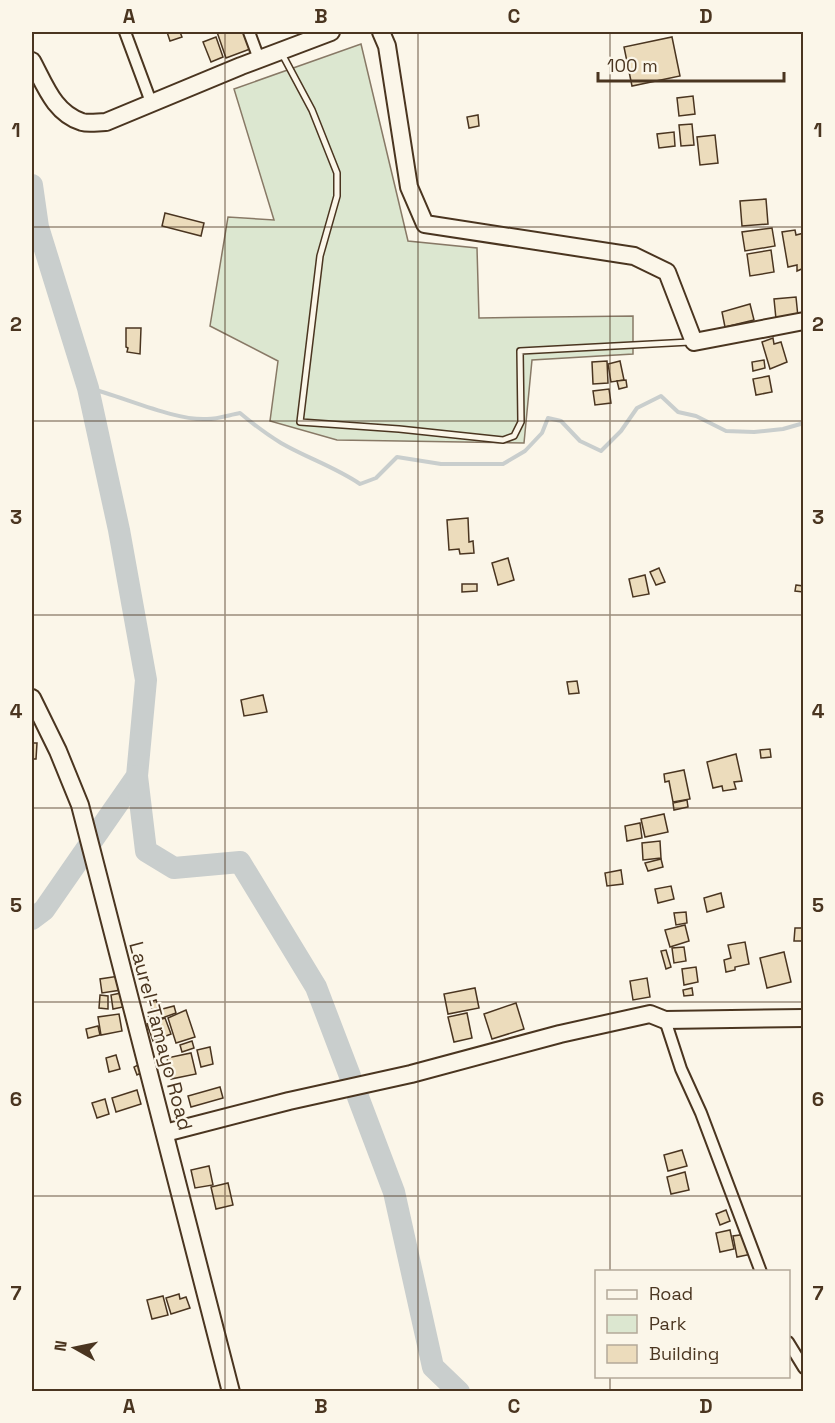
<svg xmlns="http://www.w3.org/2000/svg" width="835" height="1423" viewBox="0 0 835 1423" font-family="'Space Grotesk',sans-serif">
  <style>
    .green { fill: #dce7d0; stroke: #887966; stroke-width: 1.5 }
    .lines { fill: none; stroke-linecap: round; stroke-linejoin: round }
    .stream { stroke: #c9cecd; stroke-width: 4 }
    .river { stroke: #c9cecd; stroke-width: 22 }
    .building { fill: #ecdcbc; stroke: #4a3520; stroke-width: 1.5 }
    .lane-casing { stroke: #4a3520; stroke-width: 8 }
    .street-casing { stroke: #4a3520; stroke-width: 14 }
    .secondary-casing { stroke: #4a3520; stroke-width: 20 }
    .lane { stroke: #fbf6e9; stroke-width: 5 }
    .street { stroke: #fbf6e9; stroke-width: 10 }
    .secondary { stroke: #fbf6e9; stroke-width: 16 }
    .grid { fill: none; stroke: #4a3520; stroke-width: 1.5; stroke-opacity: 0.55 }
    .labels { text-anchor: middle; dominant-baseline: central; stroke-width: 4.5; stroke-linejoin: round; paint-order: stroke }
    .street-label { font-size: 20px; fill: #4a3520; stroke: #fbf6e9 }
    .neatline { fill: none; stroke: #4a3520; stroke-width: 2 }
    .grid-label { font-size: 20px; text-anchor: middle; font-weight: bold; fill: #4a3520 }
  </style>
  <rect width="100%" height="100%" fill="#fbf6e9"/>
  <path class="green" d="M361,44L408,241L477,248L479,318L633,316V354L532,360L524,443L337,440L270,421L278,361L210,326L228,217L274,220L234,89Z"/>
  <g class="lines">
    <path class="stream" d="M88,388C122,396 175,421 207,419C218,419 229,415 240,413C253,424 266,434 281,443C307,458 335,467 360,484L376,478L397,457L441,464H503L525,451L542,433L548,418L561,421L580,441L601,451L621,431L637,408L661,396L678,412L696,416L726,431L754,432L783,429L804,423"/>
    <g class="river">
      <path d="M32,185L38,227L88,388L119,530L146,680L137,776L44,910L32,919"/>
      <path d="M137,776L146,851L174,868L240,862L316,987L350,1076"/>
      <path d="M358,1097L394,1192L433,1367L459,1392"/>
    </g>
  </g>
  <g class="building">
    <path d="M167,32H180L182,37L170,41Z"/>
    <path d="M217,32H244L250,49L226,58Z"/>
    <path d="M216,37L223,57L211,62L203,42Z"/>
    <path d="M672,37L680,76L632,86L624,47Z"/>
    <path d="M693,96L695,114L679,116L677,98Z"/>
    <path d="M478,115L479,126L469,128L467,117Z"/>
    <path d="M692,124L694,145L681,146L679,125Z"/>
    <path d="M674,132L675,146L659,148L657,134Z"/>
    <path d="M715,135L718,163L700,165L697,137Z"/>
    <path d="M766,199L768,224L742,226L740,201Z"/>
    <path d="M165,213L204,223L201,236L162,226Z"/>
    <path d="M772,228L775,246L745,251L742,232Z"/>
    <path d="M795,230L796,235L804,233V268L797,271V265L788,267L782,232Z"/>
    <path d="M771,250L774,272L750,276L747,254Z"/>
    <path d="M796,297L798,317L776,319L774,299Z"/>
    <path d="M750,304L754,320L725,327L722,312Z"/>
    <path d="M126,328H141L140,354L127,352L128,348L126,347Z"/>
    <path d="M773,338L774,344L781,342L787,362L770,369L762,342Z"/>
    <path d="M764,360L765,368L753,371L752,362Z"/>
    <path d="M607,361L608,383L593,384L592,362Z"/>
    <path d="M620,361L624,380L611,382L608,364Z"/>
    <path d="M769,376L772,392L756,395L753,379Z"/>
    <path d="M626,380L627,387L619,389L617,381Z"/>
    <path d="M609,389L611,403L595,405L593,391Z"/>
    <path d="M468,518L469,542L473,541L474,553L460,554L459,549L449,550L447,520Z"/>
    <path d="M508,558L514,580L498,585L492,563Z"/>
    <path d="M659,568L665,582L656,585L650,572Z"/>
    <path d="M645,575L649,594L633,597L629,579Z"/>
    <path d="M462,584H477V591L462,592Z"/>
    <path d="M796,585L803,586V592L795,591Z"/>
    <path d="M577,681L579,693L569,694L567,682Z"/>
    <path d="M263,695L267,712L244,716L241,700Z"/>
    <path d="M32,743H37L36,759H32Z"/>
    <path d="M770,749L771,757L761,758L760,750Z"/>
    <path d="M736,754L742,781L734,782L736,789L723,791L722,786L713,788L707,762Z"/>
    <path d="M684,770L690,799L673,802L669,781L665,782L664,774Z"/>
    <path d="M687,800L688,807L674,810L673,803Z"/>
    <path d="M664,814L668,832L645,837L641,819Z"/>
    <path d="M640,823L642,838L627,841L625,826Z"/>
    <path d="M660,841L661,858L643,860L642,843Z"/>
    <path d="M661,859L663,867L648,871L645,863Z"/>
    <path d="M621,870L623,884L607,886L605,873Z"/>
    <path d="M671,886L674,899L658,903L655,889Z"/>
    <path d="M721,893L724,907L707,912L704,898Z"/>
    <path d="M686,912L687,923L676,925L674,913Z"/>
    <path d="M685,925L689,941L670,947L665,930Z"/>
    <path d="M795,928H804V941H794Z"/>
    <path d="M745,942L749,964L735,967V970L726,972L724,960L731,958L728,945Z"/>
    <path d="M684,947L686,961L674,963L672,948Z"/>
    <path d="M666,950L671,967L666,969L661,951Z"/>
    <path d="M784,952L791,982L767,988L760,958Z"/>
    <path d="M696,967L698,982L684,985L682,969Z"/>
    <path d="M119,976L121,990L102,993L100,979Z"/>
    <path d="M647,978L650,997L633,1000L630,981Z"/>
    <path d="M475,988L479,1008L448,1014L444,994Z"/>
    <path d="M692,988L693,995L684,996L683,990Z"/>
    <path d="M121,993L123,1007L113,1009L111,995Z"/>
    <path d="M100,995L108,996V1009L99,1008Z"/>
    <path d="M156,1000L159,1008L152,1010L150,1002Z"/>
    <path d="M516,1003L524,1029L492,1039L484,1014Z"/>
    <path d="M174,1006L176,1013L151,1022L147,1013Z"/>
    <path d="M186,1010L195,1037L176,1043L168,1018Z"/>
    <path d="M467,1013L472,1038L454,1042L448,1017Z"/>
    <path d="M119,1014L122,1031L101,1035L98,1017Z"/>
    <path d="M165,1018L171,1034L153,1041L147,1024Z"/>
    <path d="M98,1026L100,1035L88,1038L86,1029Z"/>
    <path d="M192,1041L194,1048L182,1052L180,1045Z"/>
    <path d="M210,1047L213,1064L201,1067L197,1050Z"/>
    <path d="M191,1053L196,1074L171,1079L167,1058Z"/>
    <path d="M116,1055L120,1069L109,1072L106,1058Z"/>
    <path d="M138,1065L141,1073L137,1075L134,1067Z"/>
    <path d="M220,1087L223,1098L191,1107L188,1096Z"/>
    <path d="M137,1090L141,1104L116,1112L112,1098Z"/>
    <path d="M105,1099L109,1114L97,1118L92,1103Z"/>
    <path d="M682,1150L687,1166L668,1171L664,1155Z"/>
    <path d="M209,1166L213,1185L195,1188L191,1170Z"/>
    <path d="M685,1172L689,1190L671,1194L667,1177Z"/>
    <path d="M228,1183L233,1205L216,1209L211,1187Z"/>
    <path d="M726,1210L730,1221L720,1225L716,1214Z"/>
    <path d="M730,1230L734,1249L720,1252L716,1233Z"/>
    <path d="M747,1234L752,1254L737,1257L733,1236Z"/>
    <path d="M179,1294L180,1299L186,1297L190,1308L171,1314L166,1298Z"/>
    <path d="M163,1296L168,1315L152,1319L147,1300Z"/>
  </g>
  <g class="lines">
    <g class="lane-casing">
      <path id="lane" d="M281,52L312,110L337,173V196L320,256L300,422L399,429L503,440L514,436L521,422L520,351L690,342"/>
    </g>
    <g class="street-casing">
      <g id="street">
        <path d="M125,32L151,102"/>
        <path d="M249,32L259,59"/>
        <path d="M665,1020L681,1069L701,1113L761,1272"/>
        <path d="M788,1342L804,1368"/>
      </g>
    </g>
    <g class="secondary-casing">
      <g id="secondary">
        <path d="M381,32L387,46L409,187L425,224L634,256L667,272L694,342L804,321"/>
        <path d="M32,61C45,85 54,113 82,122C89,124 98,122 106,122L241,66L331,32"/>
        <path d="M32,698L58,751L80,805L231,1392"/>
        <path d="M165,1133L289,1101L411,1074L560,1034L650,1014L665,1020L804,1018"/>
      </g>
    </g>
    <use href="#lane" class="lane"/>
    <use href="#street" class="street"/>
    <use href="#secondary" class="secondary"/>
  </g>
  <path class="grid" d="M225,32V1392M418,32V1392M610,32V1272M32,227H804M32,421H804M32,615H804M32,808H804M32,1002H804M32,1196H804M610,1376V1392"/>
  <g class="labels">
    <g class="street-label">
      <text transform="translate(161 1036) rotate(75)">Laurel-Tamayo Road</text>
    </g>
  </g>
  <rect width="835" height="1423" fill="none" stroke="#fbf6e9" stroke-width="66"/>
  <rect x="595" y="1270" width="195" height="108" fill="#fbf6e9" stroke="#b4a999" stroke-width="1.5"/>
  <rect x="607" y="1290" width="30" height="9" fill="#fbf6e9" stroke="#b4a999" stroke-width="1.5"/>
  <text x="649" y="1300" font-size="18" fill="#4a3520">Road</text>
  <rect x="607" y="1315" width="30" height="18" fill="#dce7d0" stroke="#b4a999" stroke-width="1.5"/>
  <text x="649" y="1330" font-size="18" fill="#4a3520">Park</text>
  <rect x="607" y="1345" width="30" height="18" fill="#ecdcbc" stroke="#b4a999" stroke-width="1.5"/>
  <text x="649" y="1360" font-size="18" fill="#4a3520">Building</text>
  <g transform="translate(75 1348) rotate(279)" stroke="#fbf6e9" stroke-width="4.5" paint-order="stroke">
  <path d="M0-4.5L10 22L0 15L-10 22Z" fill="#4a3520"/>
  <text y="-9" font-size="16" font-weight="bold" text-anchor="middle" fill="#4a3520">N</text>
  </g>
  <path d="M598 72v9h186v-9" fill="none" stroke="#4a3520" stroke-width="3"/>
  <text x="607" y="72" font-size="18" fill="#4a3520" stroke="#fbf6e9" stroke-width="4.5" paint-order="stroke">100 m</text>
  <rect x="33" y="33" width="769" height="1357" class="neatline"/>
  <g class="grid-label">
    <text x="129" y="23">A</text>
    <text x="321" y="23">B</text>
    <text x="514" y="23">C</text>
    <text x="706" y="23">D</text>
    <text x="16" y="137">1</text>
    <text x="818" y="137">1</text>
    <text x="16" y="331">2</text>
    <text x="818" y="331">2</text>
    <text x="16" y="524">3</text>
    <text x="818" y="524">3</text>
    <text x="16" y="718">4</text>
    <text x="818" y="718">4</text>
    <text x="16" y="912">5</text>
    <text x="818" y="912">5</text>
    <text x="16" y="1106">6</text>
    <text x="818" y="1106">6</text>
    <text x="16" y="1300">7</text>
    <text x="818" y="1300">7</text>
    <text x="129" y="1413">A</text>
    <text x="321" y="1413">B</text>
    <text x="514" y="1413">C</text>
    <text x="706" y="1413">D</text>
  </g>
</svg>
